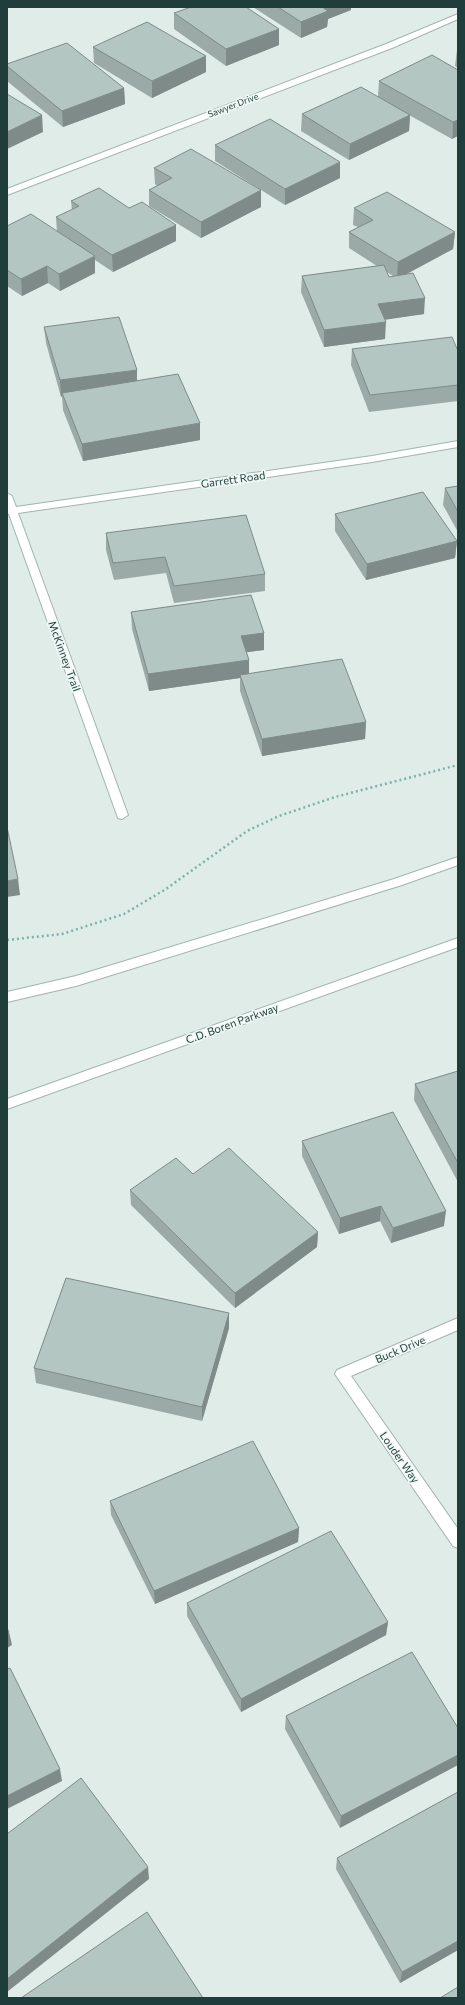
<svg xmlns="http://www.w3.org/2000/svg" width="465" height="2005" viewBox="0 0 465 2005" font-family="Commissioner,sans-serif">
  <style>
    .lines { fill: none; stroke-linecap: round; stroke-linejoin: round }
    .minor-casing { stroke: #a2b4b0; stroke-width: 2 }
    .tertiary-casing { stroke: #a2b4b0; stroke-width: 2 }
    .path { stroke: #7db1ab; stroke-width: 2.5; stroke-dasharray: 2 3; stroke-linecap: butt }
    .minor { fill: #fff; fill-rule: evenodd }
    .tertiary { fill: #fff; fill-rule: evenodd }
    .wall { fill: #9baaa7; fill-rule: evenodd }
    .shaded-wall { fill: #7e8b88 }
    .building { fill: #b4c6c2; stroke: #7e8b88 }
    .labels { text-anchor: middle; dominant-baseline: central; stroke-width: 3.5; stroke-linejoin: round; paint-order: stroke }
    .far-street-label { font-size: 9px; fill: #1f3d3a; stroke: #f0f8f5 }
    .street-label { font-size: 11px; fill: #1f3d3a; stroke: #f0f8f5 }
  </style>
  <rect width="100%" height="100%" fill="#dfece8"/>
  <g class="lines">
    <g class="minor-casing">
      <g id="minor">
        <path d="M458,14V19L392,48L7,195V189L386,44Z"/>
        <path d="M458,441V447L372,462L18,513L128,815L122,819L118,818L9,514H7V493L12,496L16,507L372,456Z"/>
        <path d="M458,1318V1330L351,1376L458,1529V1548L453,1546L335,1374L337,1370Z"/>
      </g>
    </g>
    <g class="tertiary-casing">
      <g id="tertiary">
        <path d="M458,857V865L402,885L76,986L7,1002V992L76,976L394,879Z"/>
        <path d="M458,938V947L7,1109V1099Z"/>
      </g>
    </g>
    <path class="path" d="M7,940L62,934L124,914L166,889L247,831L279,816L335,797L458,765"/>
    <use href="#minor" class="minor"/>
    <use href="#tertiary" class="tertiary"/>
  </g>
  <g class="wall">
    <path d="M253,7H351V10L328,19L327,27L301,38Z"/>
    <path d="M174,13L279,45L226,66L174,29Z"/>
    <path d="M93,47L206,56V72L152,98L94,63Z"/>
    <path d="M458,49V68L455,66L457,50Z"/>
    <path d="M7,64L124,88L125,104L63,127L7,81Z"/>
    <path d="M458,70L452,139L409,115H410L409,131L349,160L301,131L302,114L378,97L379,81Z"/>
    <path d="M215,145L340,178L285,205L215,161Z"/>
    <path d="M154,168L261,207L201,238L149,206V190L157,186L155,184Z"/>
    <path d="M71,201L176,241L113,272L95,260V273L60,291L48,283L22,296L7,286V226L57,232L56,217L72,210Z"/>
    <path d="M354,208L455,232L453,249L405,275L424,314L385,319V339L324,347L301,292L302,276L377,266L349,248V232L358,227L353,225ZM387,272L393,276L389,277Z"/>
    <path d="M44,327L137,380L200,440L83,461L63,410L62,396L61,397L46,343Z"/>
    <path d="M352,349L458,351V401L369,412L351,365Z"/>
    <path d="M458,486V532L443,505L445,488Z"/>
    <path d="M335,514L457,541L455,558L366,580L335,531Z"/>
    <path d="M106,533L265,574V591L174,603L166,573L114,580L106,550Z"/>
    <path d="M131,612L264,633V650L246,652L249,673L366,722L365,739L262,756L240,691V678L149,691L132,629Z"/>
    <path d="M458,1071V1182L414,1100L415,1084Z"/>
    <path d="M302,1141L444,1226L391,1243L380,1221L339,1234L302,1156Z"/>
    <path d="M193,1174L318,1232L317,1247L235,1308L131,1205L130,1190Z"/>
    <path d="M229,1313V1328L202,1421L36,1383L34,1368Z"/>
    <path d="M110,1501L299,1528L298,1542L155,1604L111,1515Z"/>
    <path d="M187,1603L388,1622L386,1635L241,1712L187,1616Z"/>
    <path d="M412,1652L340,1828L285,1729L286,1716Z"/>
    <path d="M458,1792V1950L400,1983L336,1869L337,1858Z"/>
  </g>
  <g class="shaded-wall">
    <path d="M320,7H351V10L328,19L327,27L301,38V22Z"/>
    <path d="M279,29V45L226,66V49Z"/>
    <path d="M206,56V72L152,98V81Z"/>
    <path d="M124,88L125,104L63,127L62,111Z"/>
    <path d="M42,115L43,132L7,149V132Z"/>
    <path d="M410,115L409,131L349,160L350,144Z"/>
    <path d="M458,120V136L452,139L453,122Z"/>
    <path d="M340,162V178L285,205V189Z"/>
    <path d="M261,190V207L201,238V222Z"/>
    <path d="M176,225V241L113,272L112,255Z"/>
    <path d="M455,232L453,249L397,279L398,262Z"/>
    <path d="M95,256V273L60,291L59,274Z"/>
    <path d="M47,266L48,283L22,296L21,279Z"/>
    <path d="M425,298L424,314L377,321L378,304Z"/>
    <path d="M386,322L385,339L324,347V330Z"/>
    <path d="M137,370V386L62,393V396L61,397L60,380Z"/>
    <path d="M200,423V440L83,461L82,444Z"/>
    <path d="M457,541L455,558L366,580L367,564Z"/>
    <path d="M264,633V650L241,653V636Z"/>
    <path d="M249,660V677L240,675V678L149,691L148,674Z"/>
    <path d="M366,722L365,739L262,756V739Z"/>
    <path d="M18,879L20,895L7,897V881Z"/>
    <path d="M381,1206L380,1221L339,1234L340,1218Z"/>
    <path d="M446,1211L444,1226L391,1243L393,1228Z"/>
    <path d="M318,1232L317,1247L235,1308V1293Z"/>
    <path d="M229,1313V1328L202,1421V1407Z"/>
    <path d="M299,1528L298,1542L155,1604L154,1591Z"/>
    <path d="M388,1622L386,1635L241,1712V1699Z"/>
    <path d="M9,1632L12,1645L7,1648V1634Z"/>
    <path d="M458,1755V1765L340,1828L341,1816Z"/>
    <path d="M60,1769L62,1781L7,1809V1796Z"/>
    <path d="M148,1867L149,1879L7,1992V1979Z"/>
    <path d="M458,1941V1950L400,1983L402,1972Z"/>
  </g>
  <g class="building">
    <path d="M191,7H246L279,29L226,49L174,13Z"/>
    <path d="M278,7H322L328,11L301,22Z"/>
    <path d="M147,22L206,56L152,81L93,47Z"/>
    <path d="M67,43L124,88L62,111L7,66V64Z"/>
    <path d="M432,55L458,70V120L453,122L379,81Z"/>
    <path d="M361,87L410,115L350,144L302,114Z"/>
    <path d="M7,94L42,115L7,132Z"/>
    <path d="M270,119L340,162L285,189L215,145Z"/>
    <path d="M191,149L261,190L201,222L149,190L172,178L154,168Z"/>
    <path d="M99,188L129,208L142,202L176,225L112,255L56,217L79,206L71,201Z"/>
    <path d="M387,192L455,232L398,262L349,232L373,220L354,208Z"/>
    <path d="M31,214L95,256L59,274L47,266L21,279L7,270V226Z"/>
    <path d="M384,265L389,277L413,273L425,298L378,304L386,322L324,330L302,276Z"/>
    <path d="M119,317L137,370L60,380L44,327Z"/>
    <path d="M452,337L458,351V385L370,395L352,349Z"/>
    <path d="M178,374L200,423L82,444L62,393Z"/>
    <path d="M458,486V512L445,488Z"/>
    <path d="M423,492L457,541L367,564L335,514Z"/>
    <path d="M246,515L265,574L174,586L165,557L113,563L106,533Z"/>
    <path d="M251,595L264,633L241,636L249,660L148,674L131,612Z"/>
    <path d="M342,659L366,722L262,739L240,675Z"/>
    <path d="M7,827L18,879L7,881Z"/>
    <path d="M458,1071V1163L415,1084Z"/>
    <path d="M393,1112L446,1211L393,1228L381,1206L340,1218L302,1141Z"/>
    <path d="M229,1148L318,1232L235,1293L130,1190L176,1158L193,1174Z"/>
    <path d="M66,1278L229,1313L202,1407L34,1368Z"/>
    <path d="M253,1441L299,1528L154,1591L110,1501Z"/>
    <path d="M331,1531L388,1622L241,1699L187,1603Z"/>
    <path d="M7,1628L9,1632L7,1634Z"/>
    <path d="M412,1652L458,1728V1755L341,1816L286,1716Z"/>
    <path d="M10,1668L60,1769L7,1796V1669Z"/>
    <path d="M81,1778L148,1867L7,1979V1834Z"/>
    <path d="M458,1792V1941L402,1972L337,1858Z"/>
    <path d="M147,1912L203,1998H21Z"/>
    <path d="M458,1987V1998H440Z"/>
  </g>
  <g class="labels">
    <g class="far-street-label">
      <text transform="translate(233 105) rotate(-21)">Sawyer Drive</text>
    </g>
    <g class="street-label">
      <text transform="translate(233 479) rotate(-8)">Garrett Road</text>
      <text transform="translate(65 656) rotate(70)">McKinney Trail</text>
      <text transform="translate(232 1023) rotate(-20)">C.D. Boren Parkway</text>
      <text transform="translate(400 1349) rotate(-23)">Buck Drive</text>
      <text transform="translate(400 1457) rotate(55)">Louder Way</text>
    </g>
  </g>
  <rect width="465" height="2005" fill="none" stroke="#1f3d3a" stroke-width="16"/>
</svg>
